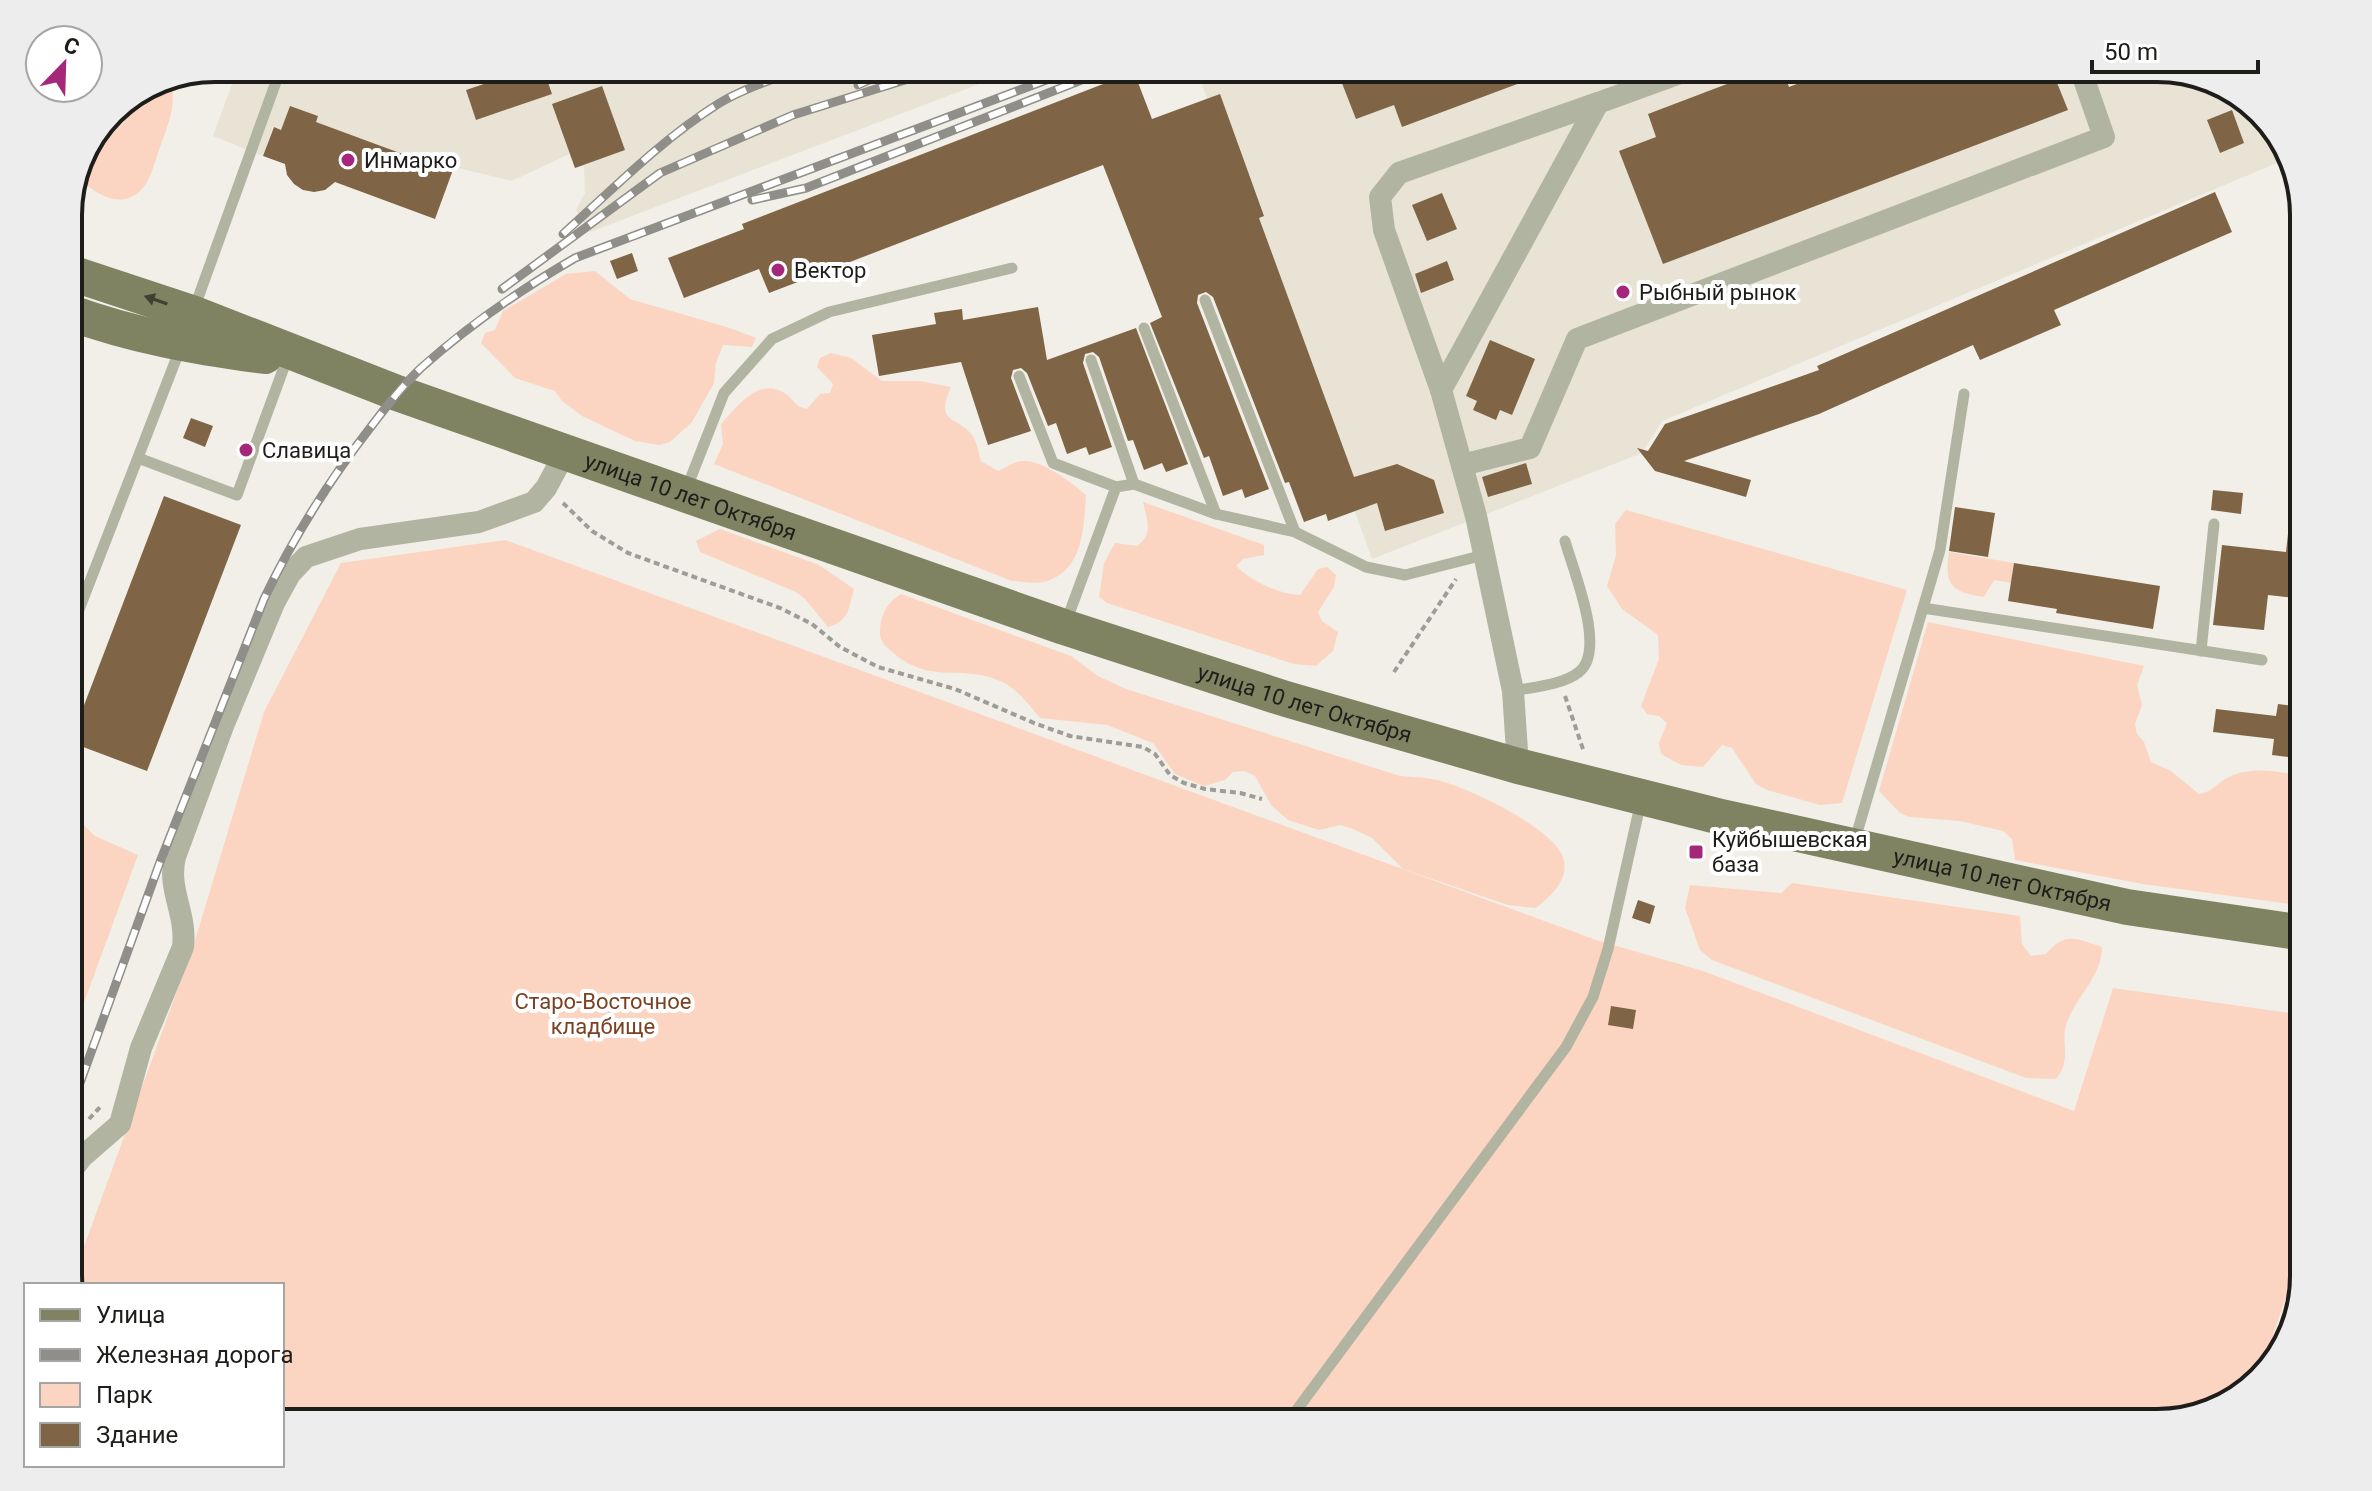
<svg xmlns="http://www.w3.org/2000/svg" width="2372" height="1491" viewBox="0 0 2372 1491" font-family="Roboto,sans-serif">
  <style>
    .built { fill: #e8e3d4 }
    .green { fill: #fbd5c1 }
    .building { fill: #7f6545 }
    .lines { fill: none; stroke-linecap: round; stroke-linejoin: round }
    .path { stroke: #9e9c96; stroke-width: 4; stroke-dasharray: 6 4; stroke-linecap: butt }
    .service { stroke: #b2b4a2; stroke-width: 11 }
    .minor { stroke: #b2b4a2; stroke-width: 22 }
    .primary { stroke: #7f8362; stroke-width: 36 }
    .rail-casing { stroke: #8f8e88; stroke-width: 9 }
    .rail { stroke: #fff; stroke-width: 6; stroke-dasharray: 18; stroke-linecap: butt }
    .oneway { fill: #404133 }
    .poi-dot { fill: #a52779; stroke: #fff; stroke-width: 3 }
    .labels { text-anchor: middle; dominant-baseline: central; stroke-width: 8; stroke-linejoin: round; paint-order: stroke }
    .poi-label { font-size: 22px; fill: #1e1d1a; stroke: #fff; text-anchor: start }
    .street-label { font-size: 22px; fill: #1e1d1a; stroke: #fff }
    .park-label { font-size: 22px; fill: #794323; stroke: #fff }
    .rim { fill: none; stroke: #1e1d1a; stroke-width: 4 }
  </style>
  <rect width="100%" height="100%" fill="#f1efe7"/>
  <g class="built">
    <path d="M238,68H1021L590,232L576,210L585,193L584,166L575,168L569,154L512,181L454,167L429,158L427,163L316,122L318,116L290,106L281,130L273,127L263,156L213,136Z"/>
    <path d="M1196,68H2157L2238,92L2280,137L2277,163L1662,421L1642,453L1372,559Z"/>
  </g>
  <g class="green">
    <path d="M168,77C180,100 167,127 159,150C155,162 150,181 141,190C121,210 97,195 80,179L111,111L159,79Z"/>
    <path d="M595,271L630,299L730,328L756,338L752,347L723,345L716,363L714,383L692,422L670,442L659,445L635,441L582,416L562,401L555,391L515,378L481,343L485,333L495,330L503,311L566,274Z"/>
    <path d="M831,353L851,358L882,381H920L951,387C934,425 957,415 972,435C977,442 979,454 981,461L998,471C1005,468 1015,461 1023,461C1041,459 1074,484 1086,495C1084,528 1083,572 1044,582C1035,584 1022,581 1012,581L714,464L723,444L721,424C737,407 759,375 786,394C794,400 795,407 807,409L820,394L830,393L833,384L817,367L820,358Z"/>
    <path d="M1143,502L1264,545V555L1243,559L1236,566C1252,581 1277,594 1300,595L1318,569L1327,567L1336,575L1334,587L1318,612L1322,621L1338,632L1333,651L1316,666L1294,664L1107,603L1099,597L1104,563L1115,543L1137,546C1154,534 1147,520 1143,502Z"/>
    <path d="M1626,510L1907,590L1842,803L1820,805L1767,790L1756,784L1732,748L1722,745L1703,767L1681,765L1661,754L1659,743L1667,723L1659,716L1647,714L1641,706L1659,659L1658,635L1622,609L1607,586L1616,555L1615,524Z"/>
    <path d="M720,529L819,565L854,589C849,607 849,622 828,627L805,599L796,592L700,552L696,541Z"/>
    <path d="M505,540L1596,940L1703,971L2074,1111L2113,988L2304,1015V1243L2259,1377L2230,1404L2158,1423H282V1285H70L193,947L264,712L341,563Z"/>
    <path d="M1949,552L2014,563L2011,583L1994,580L1984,597C1951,592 1944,585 1949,552Z"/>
    <path d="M901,594L1071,656L1098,676L1126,689L1400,776C1412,777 1425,777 1437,780C1467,787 1552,827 1563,857C1570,879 1551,896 1536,908L1508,905L1403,869L1372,838L1353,829L1340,825L1319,830L1288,820L1271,805L1255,776L1244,771L1233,772L1225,780L1204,786L1175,774L1153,743L1107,725L1040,718C1028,704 1017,688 1000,681C961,663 930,687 890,650C883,644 879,639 880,629C882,612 887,603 901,594Z"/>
    <path d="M1928,622L2144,666L2137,685L2142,705L2135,724L2137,734L2144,742L2151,762L2171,771L2199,794C2212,792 2216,784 2227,778C2251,765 2278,772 2304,776V906L2143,884L2015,860L2012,839L2003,831L1960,821L1910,817L1900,813L1879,791Z"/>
    <path d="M68,810L95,836L138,855L71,1038L68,1037Z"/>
    <path d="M1792,883L2020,916L2022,944L2031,956L2046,954C2066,931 2076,939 2102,947C2102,975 2078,995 2068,1020C2058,1041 2074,1057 2056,1079L2026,1078L1712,960L1700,950L1685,908L1690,885L1781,893Z"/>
  </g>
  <g class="building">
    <path d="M532,68H543L552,94L476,120L466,90Z"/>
    <path d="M1336,68H1555V70L1402,127L1394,105L1356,119Z"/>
    <path d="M1769,68H1782L1789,87L1838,68H2051L2068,110L1663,264L1619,151L1656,137L1648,114Z"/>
    <path d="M1134,72L1152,119L1220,94L1264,216L1259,218L1354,477L1397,464L1434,480L1444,513L1385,531L1377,503L1328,521L1326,514L1304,522L1289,482L1285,483L1213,297L1206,292L1198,295L1197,303L1269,489L1245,498L1242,489L1223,496L1209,456L1204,458L1150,323L1162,317L1103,165L769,293L759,269L684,298L668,258L744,229L742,224Z"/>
    <path d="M602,86L625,150L575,168L552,104Z"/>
    <path d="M290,106L318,116L316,122L427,163L429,158L454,167L435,219L335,182L325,190L314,192L303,190L294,184L287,175L285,164L263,156L274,127L281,130Z"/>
    <path d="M2232,110L2244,143L2220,153L2207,120Z"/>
    <path d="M2215,192L2232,232L2054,310L2061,325L1980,360L1973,345L1819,414L1684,461L1751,480L1746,497L1655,471L1637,448L1648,451L1665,424L1819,370L1817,366Z"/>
    <path d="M1442,193L1457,229L1427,241L1412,205Z"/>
    <path d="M632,253L638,271L617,279L610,261Z"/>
    <path d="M1447,261L1454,280L1421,293L1415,274Z"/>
    <path d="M1038,307L1047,360L1136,328L1188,464L1166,472L1162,463L1144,470L1133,440L1128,441L1099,357L1093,352L1085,354L1083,363L1112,447L1089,455L1086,447L1067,454L1056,423L1048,426L1027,373L1021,368L1013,370L1011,378L1031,431L988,445L961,362L879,376L872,335L936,324L934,313L962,309L963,320Z"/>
    <path d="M1490,340L1535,359L1512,415L1500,410L1496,420L1473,410L1477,401L1466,396Z"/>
    <path d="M191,418L213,426L205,447L183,438Z"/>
    <path d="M1526,463L1532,484L1488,497L1482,477Z"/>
    <path d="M2213,490L2243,493L2241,514L2211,510Z"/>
    <path d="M164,496L241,525L147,771L70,742Z"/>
    <path d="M2292,498L2304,499V599L2268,595L2264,630L2213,625L2222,545L2286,552Z"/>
    <path d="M1955,507L1995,513L1988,557L1949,551Z"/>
    <path d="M2014,563L2160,586L2153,629L2056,613L2057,609L2008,601Z"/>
    <path d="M2278,704L2304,707V759L2272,755L2274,739L2213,732L2216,709L2276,716Z"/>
    <path d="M1638,900L1655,906L1650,924L1632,918Z"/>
    <path d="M1611,1006L1636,1010L1633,1029L1608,1025Z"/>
  </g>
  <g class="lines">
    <g class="path">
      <path d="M563,503L592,531L628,553L780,608L812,624L840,647L878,667L955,689L1034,723L1070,736L1143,747L1155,754L1170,775L1184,783L1205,789L1240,793L1262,799"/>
      <path d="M1394,672L1456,579"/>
      <path d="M1565,696L1584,752"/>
      <path d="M89,1119L102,1105"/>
    </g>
    <g class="service">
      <path d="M1205,300L1295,532"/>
      <path d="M194,309L281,68"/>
      <path d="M1144,328L1216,514"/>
      <path d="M68,351L80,322"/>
      <path d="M1091,360L1134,484"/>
      <path d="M1019,376L1053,463L1116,487"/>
      <path d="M138,458L237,495L287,359"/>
      <path d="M686,490L724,393L772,339L829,312L1012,268"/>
      <path d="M1923,608L2262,660"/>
      <path d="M1066,622L1116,487L1134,484L1216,514L1295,532L1366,567L1405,575L1484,555"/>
      <path d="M68,638L180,349"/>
      <path d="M2201,651L2214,524"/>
      <path d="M1513,691C1533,687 1563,685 1579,672C1607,650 1573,570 1565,541"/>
      <path d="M1854,843L1940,550L1964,394"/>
      <path d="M1287,1423L1566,1047L1593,997L1608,949L1641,801"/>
    </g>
    <g class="minor">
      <path d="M1441,390L1384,230L1380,197L1399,173L1598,103"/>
      <path d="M1462,465L1530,448L1577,339L2104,137L2080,68"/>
      <path d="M1518,766L1513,691L1476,516L1441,390L1598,103L1694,68"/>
      <path d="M68,1175L82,1157L120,1124L141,1048L183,947C187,913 167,890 175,857L223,726L274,603L290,574L306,557L360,539L479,522L534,502L546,488L566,451"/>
    </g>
    <g class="primary">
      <path id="s1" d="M68,272L192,313L397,393L684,494L1064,627L1286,699L1518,766L1717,816L2127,907L2304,933"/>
      <path d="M68,312C134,336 196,347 265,356"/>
    </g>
    <g class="rail-casing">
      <g id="rail">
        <path d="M858,85L895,68"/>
        <path d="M752,200L806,188L1112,68"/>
        <path d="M563,234C613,189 661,140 718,104C744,88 775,79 803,68"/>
        <path d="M502,289L660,173L793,115L943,68"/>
        <path d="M68,1116L160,862L264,599C293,538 328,482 370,428C386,407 402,386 421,368C469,325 520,290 575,258L1078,68"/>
      </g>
    </g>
    <use href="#rail" class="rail"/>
  </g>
  <defs><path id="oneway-solid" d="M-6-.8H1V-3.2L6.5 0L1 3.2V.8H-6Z" transform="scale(2)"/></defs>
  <use class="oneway" href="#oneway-solid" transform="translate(156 300) rotate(-161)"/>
  <g class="poi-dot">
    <circle cx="348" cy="160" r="8"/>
    <circle cx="778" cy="270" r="8"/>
    <circle cx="1623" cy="292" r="8"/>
    <circle cx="246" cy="450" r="8"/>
    <rect x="1688" y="844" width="16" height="16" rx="4"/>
  </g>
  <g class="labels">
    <g class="poi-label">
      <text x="364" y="160">Инмарко</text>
      <text x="794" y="270">Вектор</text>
      <text x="1639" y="292">Рыбный рынок</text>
      <text x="262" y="450">Славица</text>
      <text x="1712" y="839">Куйбышевская<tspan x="1712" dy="25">база</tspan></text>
    </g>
    <g class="street-label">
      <text stroke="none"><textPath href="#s1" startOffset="662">улица 10 лет Октября</textPath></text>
      <text stroke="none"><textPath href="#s1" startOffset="1310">улица 10 лет Октября</textPath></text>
      <text stroke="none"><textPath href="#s1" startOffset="2030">улица 10 лет Октября</textPath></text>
    </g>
    <g class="park-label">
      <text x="603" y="1001">Старо-Восточное<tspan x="603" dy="25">кладбище</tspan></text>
    </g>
  </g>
  <path d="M0 0H2372V1491H0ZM215 82H2157A133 133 0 0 1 2290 215V1276A133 133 0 0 1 2157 1409H215A133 133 0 0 1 82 1276V215A133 133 0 0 1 215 82Z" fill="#ededed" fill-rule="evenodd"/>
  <path class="rim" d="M215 82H2157A133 133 0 0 1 2290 215V1276A133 133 0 0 1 2157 1409H215A133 133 0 0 1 82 1276V215A133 133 0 0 1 215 82Z"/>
  <rect x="24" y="1283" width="260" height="184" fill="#ffffff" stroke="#a5a5a3" stroke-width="2"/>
  <rect x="40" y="1309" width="40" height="12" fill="#7f8362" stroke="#a5a5a3" stroke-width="2"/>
  <text x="96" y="1323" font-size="24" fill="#1e1d1a">Улица</text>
  <rect x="40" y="1349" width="40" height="12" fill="#8f8e88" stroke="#a5a5a3" stroke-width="2"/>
  <text x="96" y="1363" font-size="24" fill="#1e1d1a">Железная дорога</text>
  <rect x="40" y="1383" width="40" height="24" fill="#fbd5c1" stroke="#a5a5a3" stroke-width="2"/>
  <text x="96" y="1403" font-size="24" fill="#1e1d1a">Парк</text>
  <rect x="40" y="1423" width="40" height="24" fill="#7f6545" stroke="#a5a5a3" stroke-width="2"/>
  <text x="96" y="1443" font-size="24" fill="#1e1d1a">Здание</text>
  <g transform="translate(64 64) rotate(23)"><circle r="38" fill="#ffffff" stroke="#a5a5a3" stroke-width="2"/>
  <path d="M0-6L14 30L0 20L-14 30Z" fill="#a52779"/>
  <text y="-12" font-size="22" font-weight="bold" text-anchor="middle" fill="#1e1d1a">С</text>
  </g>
  <path d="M2092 60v12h166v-12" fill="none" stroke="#1e1d1a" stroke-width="4"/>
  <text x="2104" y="60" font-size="24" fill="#1e1d1a" stroke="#ffffff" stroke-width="6" paint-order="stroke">50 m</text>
</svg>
